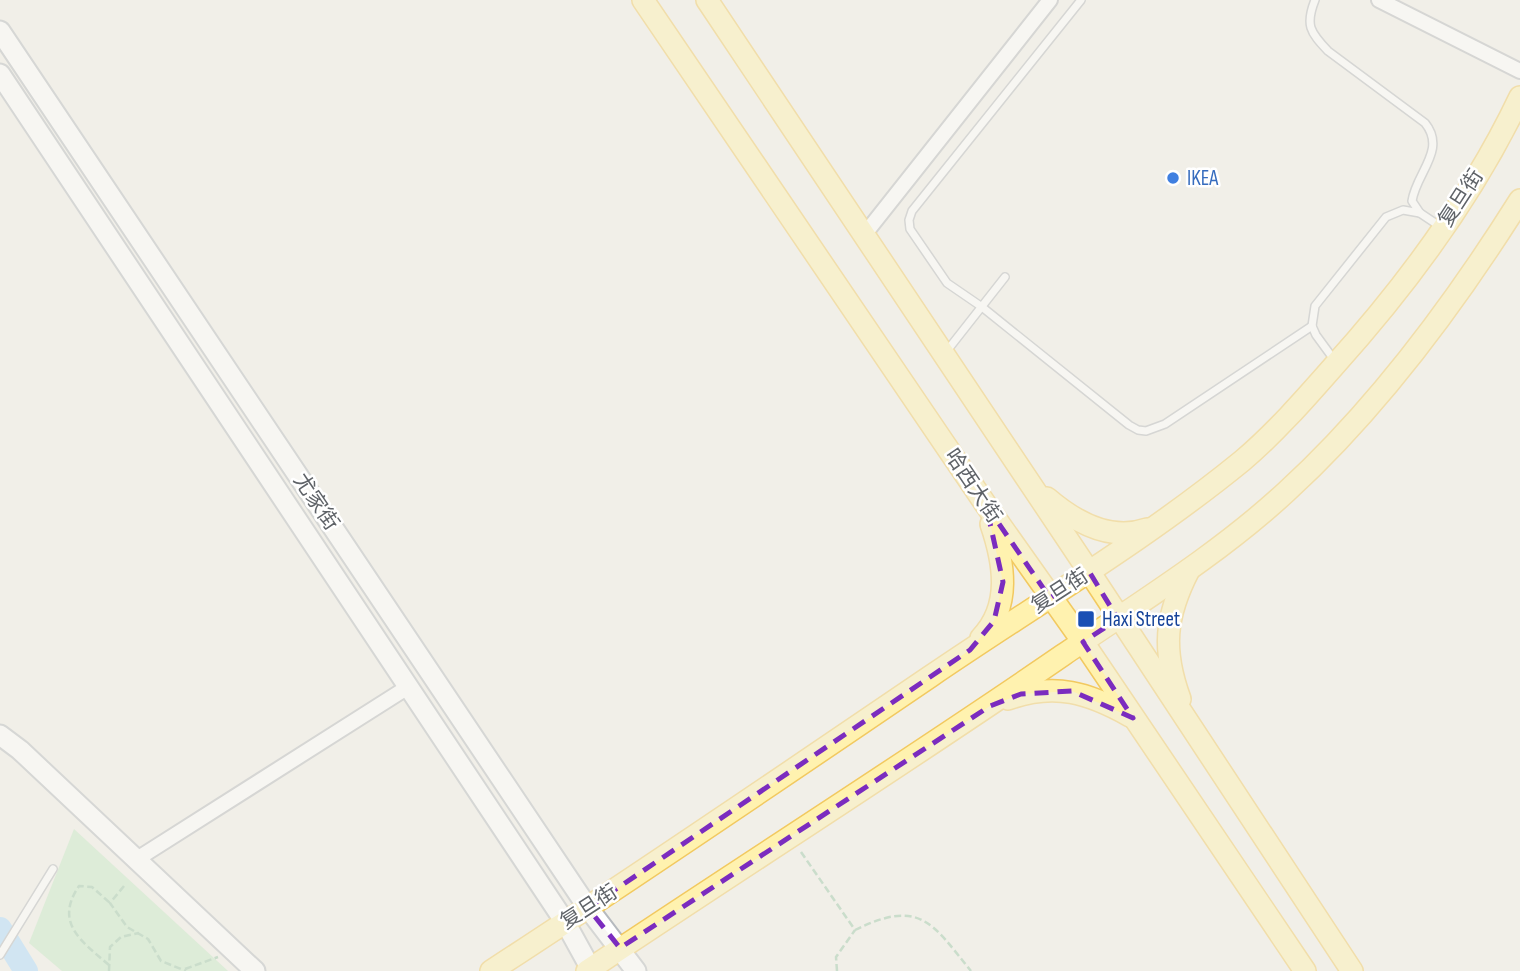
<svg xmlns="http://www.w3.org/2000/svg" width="1520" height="971" viewBox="0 0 1520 971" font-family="'Sofia Sans Condensed','Noto Sans SC',sans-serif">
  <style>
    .green { fill: #c5e8c5 }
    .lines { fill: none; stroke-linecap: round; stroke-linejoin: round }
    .river { stroke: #aadaff; stroke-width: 24 }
    .lane-casing { stroke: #b5b8bc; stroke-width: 10 }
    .street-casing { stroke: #b5b8bc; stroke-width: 18 }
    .secondary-casing { stroke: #b6babf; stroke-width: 23 }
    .primary-casing { stroke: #f2c960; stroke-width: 24 }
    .path { stroke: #9cc7a9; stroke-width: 2.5; stroke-dasharray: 7 3.5; stroke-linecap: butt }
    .lane { stroke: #fff; stroke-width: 7 }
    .street { stroke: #fff; stroke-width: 14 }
    .secondary { stroke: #fff; stroke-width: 19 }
    .primary { stroke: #fff2af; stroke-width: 21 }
    .marked { fill: none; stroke: #7b2cbf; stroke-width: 5; stroke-dasharray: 14 9; stroke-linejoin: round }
    .shop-dot { fill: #3f7fe0; stroke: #fff; stroke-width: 2.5 }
    .transit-dot { fill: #1a4fb4; stroke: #fff; stroke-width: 2.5 }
    .labels { text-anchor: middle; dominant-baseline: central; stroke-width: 5; stroke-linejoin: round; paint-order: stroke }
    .shop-label { font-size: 21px; fill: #366cbe; stroke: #fff; text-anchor: start }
    .street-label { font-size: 21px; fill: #5f6368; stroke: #fff }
    .transit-label { font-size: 21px; fill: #164399; stroke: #fff; text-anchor: start }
  </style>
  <rect width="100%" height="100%" fill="#f1efe8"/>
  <path class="green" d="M74,829L228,971H62L29,943Z"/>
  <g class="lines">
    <path class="river" d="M0,929L26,971"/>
    <g class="lane-casing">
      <g id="lane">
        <path d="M1081,0L912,211L909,220L910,229L947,283L982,307L1129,425L1138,430L1146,431L1165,424L1312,326"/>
        <path d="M1315,0C1305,25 1310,32 1328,51L1425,123C1447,150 1416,173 1412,201L1420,213L1441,227"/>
        <path d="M946,352L1005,277"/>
        <path d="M1335,361L1316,335L1312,326L1315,306L1386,217L1403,210L1420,213"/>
        <path d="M0,955L53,869"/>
      </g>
    </g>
    <g class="street-casing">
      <g id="street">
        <path d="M1379,0L1520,71"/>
        <path d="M864,235L1050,0"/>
        <path d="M137,859L408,687"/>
      </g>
    </g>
    <g class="secondary-casing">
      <g id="secondary">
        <path d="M0,31L588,908L636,971"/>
        <path d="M0,74L565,922L592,971"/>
        <path d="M0,735L20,750L255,971"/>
      </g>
    </g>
    <g class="primary-casing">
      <g id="primary">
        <path d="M643,0L986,505L1083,642L1305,971"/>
        <path d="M707,0L1090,573L1352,971"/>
        <path d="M1047,498C1075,522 1110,542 1147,529"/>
        <path d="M981,638C1012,606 1004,562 991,524"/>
        <path d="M1008,699C1055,682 1089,693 1130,716"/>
        <path d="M1180,699C1162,650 1165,616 1189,570"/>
        <path d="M491,971C639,875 785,775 931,676C1035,605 1144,541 1242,461C1275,433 1304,400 1333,367C1406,286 1473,196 1520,97"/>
        <path d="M587,971C745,865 906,763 1063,655C1139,603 1219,554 1286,492C1378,408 1454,305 1520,200"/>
      </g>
    </g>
    <g class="path">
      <path d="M801,852L855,930C920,898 932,923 971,971"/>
      <path d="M124,886L110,903L127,927L148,939L161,961L186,971"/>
      <path d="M109,965C81,941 54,923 79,886L92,887L110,903"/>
      <path d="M185,969L218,957"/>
      <path d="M109,971L110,947L121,937L139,933"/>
      <path d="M837,971L836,957L855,930"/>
    </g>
    <use href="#lane" class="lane"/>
    <use href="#street" class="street"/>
    <use href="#secondary" class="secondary"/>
    <use href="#primary" class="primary"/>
  </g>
  <path d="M0 0H1520V971H0ZM986,505L1050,598L1090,573L1118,619L1083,642L1133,718L1072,691L1021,694L990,706L620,948L588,908L970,650L994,621L1003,582Z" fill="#f1efe8" fill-opacity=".55" fill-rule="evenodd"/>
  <path class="marked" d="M986,505L1050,598L1090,573L1118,619L1083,642L1133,718L1072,691L1021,694L990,706L620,948L588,908L970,650L994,621L1003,582Z"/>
  <circle class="shop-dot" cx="1173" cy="178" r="7"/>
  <rect class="transit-dot" x="1077" y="610" width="18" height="18" rx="3.5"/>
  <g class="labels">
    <g class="shop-label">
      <text x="1187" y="178">IKEA</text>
    </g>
    <g class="street-label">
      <text transform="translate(1461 198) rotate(-57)">复旦街</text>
      <text transform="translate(973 486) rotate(56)">哈西大街</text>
      <text transform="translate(316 502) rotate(56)">尤家街</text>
      <text transform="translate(1060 591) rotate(-33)">复旦街</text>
      <text transform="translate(589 907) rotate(-33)">复旦街</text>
    </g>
    <g class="transit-label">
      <text x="1102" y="619">Haxi Street</text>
    </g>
  </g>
</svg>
